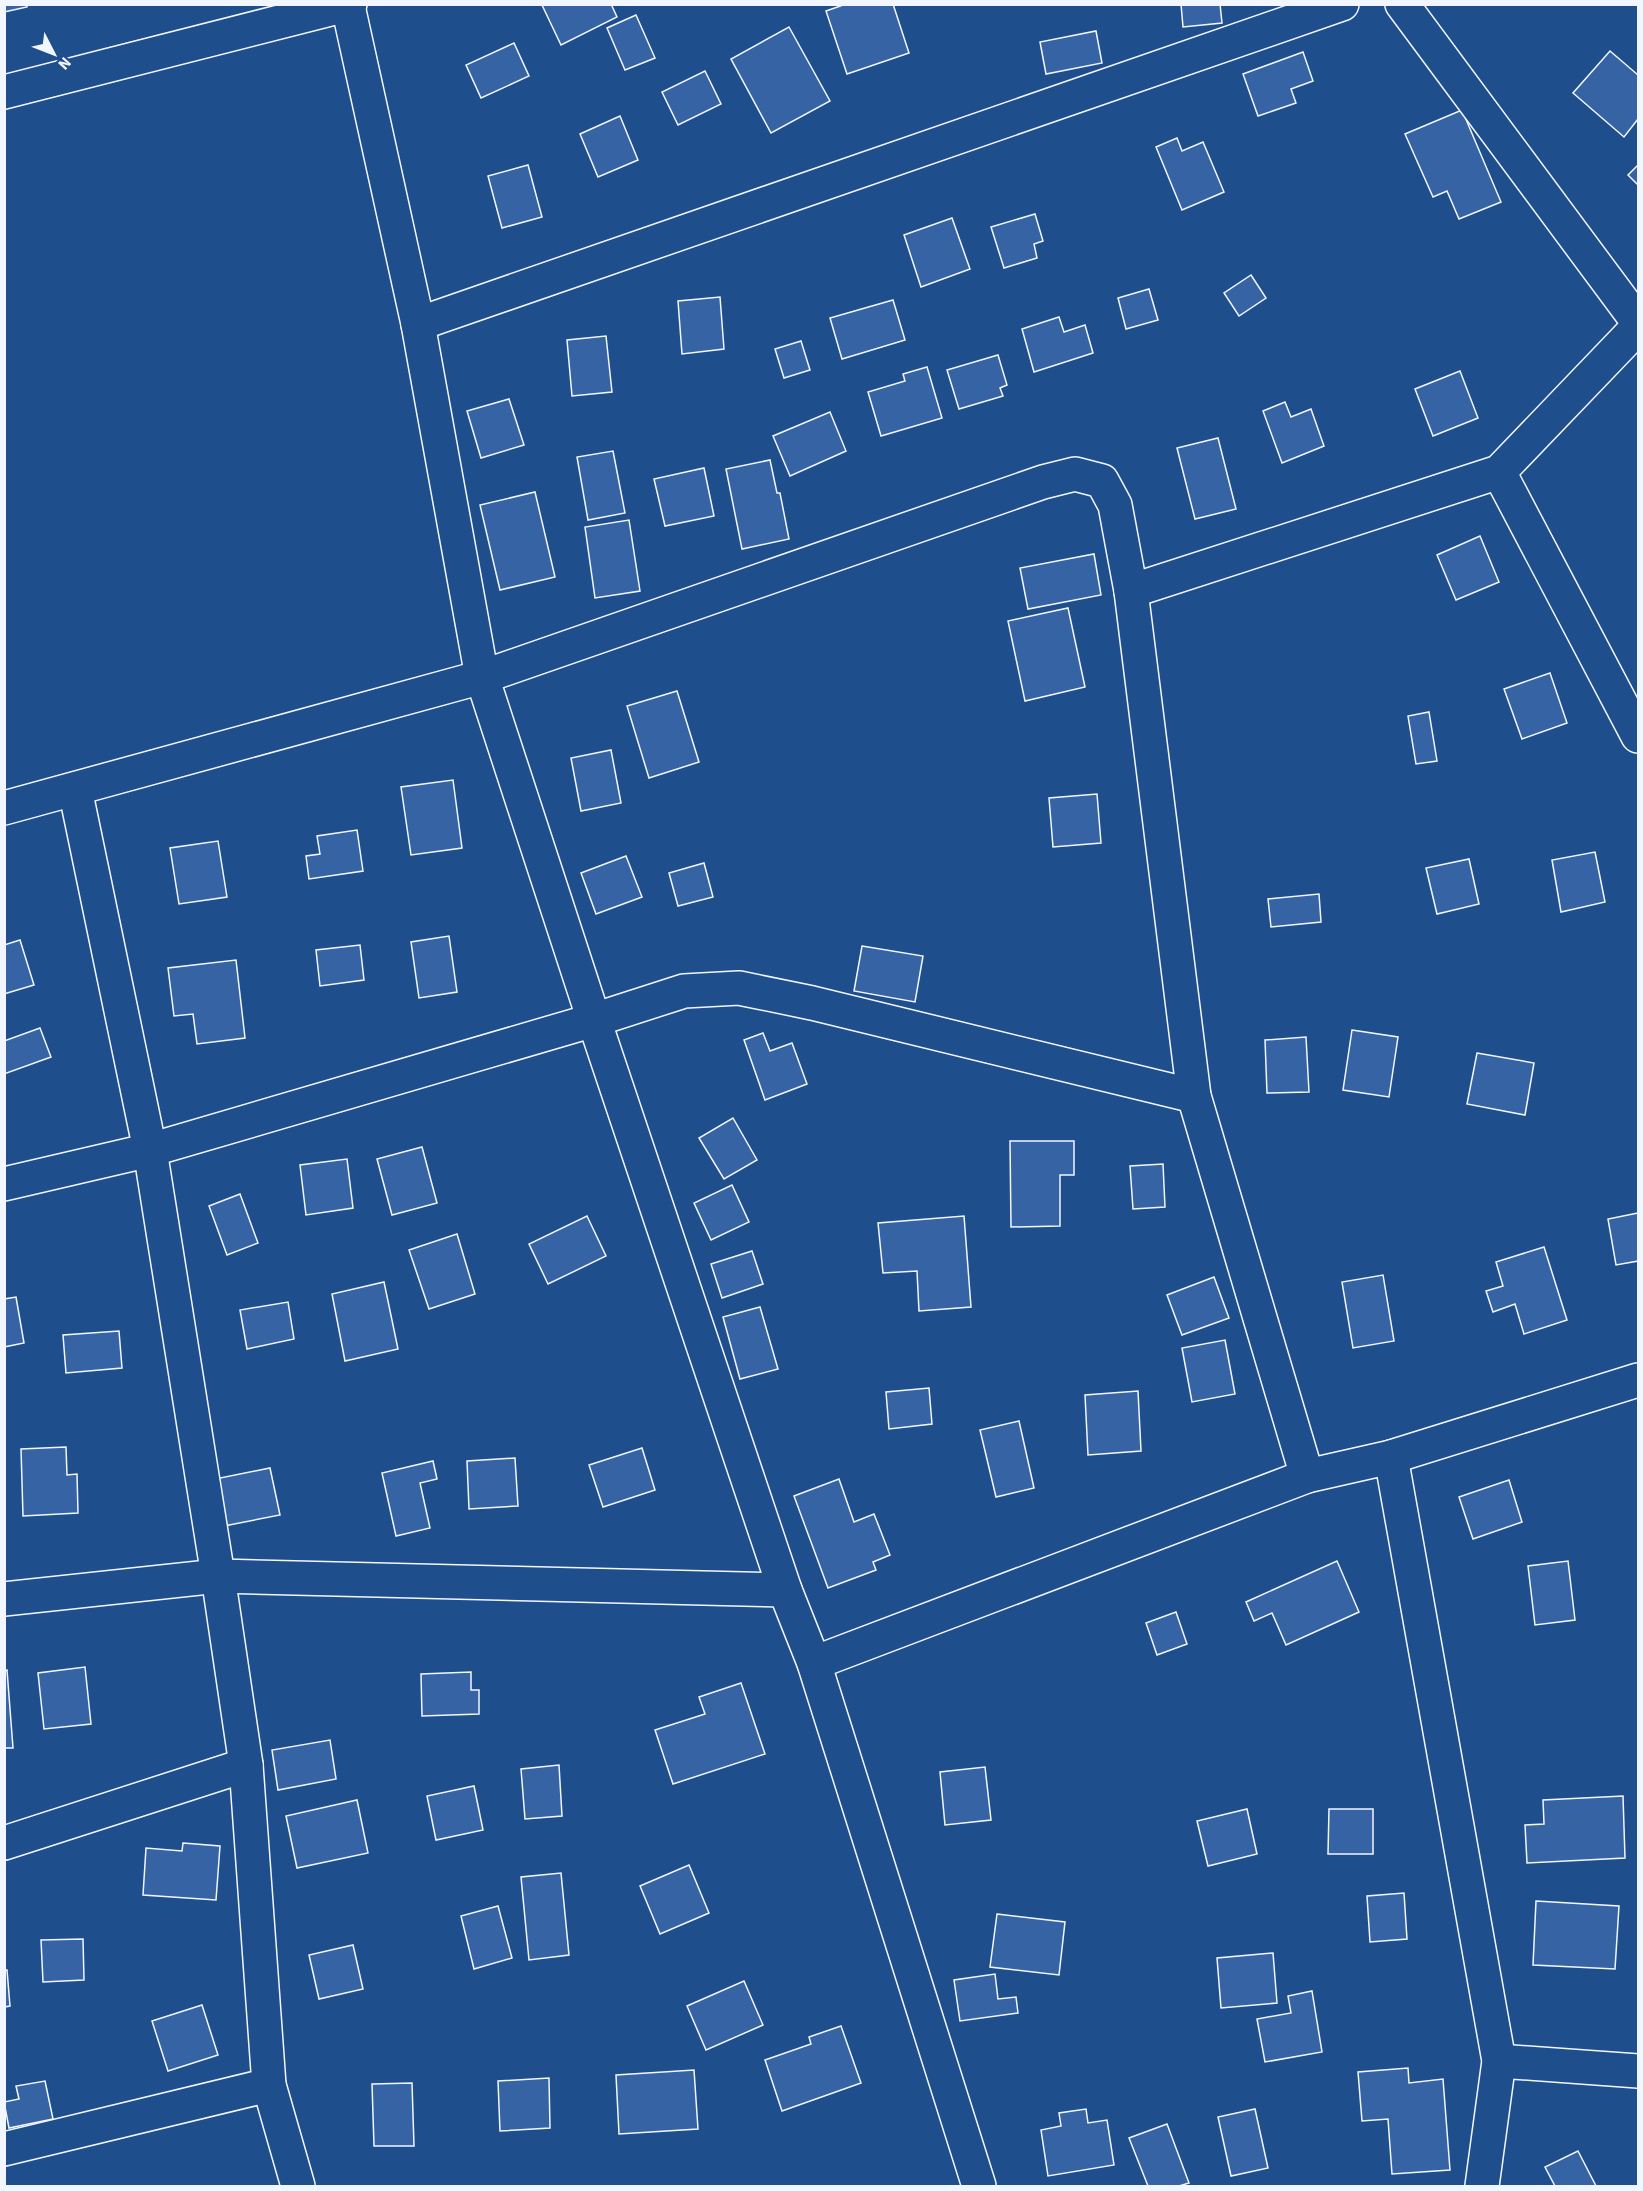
<svg xmlns="http://www.w3.org/2000/svg" width="1643" height="2191" viewBox="0 0 1643 2191" font-family="'Source Sans 3',sans-serif">
  <style>
    .building { fill: #3563a3; stroke: #f2f6ff; stroke-width: 1.5 }
    .lines { fill: none; stroke-linecap: round; stroke-linejoin: round }
    .minor-casing { stroke: #f2f6ff; stroke-width: 36 }
    .minor { stroke: #1f4e8c; stroke-width: 33 }
  </style>
  <rect width="100%" height="100%" fill="#1f4e8c"/>
  <g class="building">
    <path d="M4,4H27V7L4,12Z"/>
    <path d="M611,4L617,17L561,45L542,5Z"/>
    <path d="M846,4H893L909,53L847,74L826,11Z"/>
    <path d="M1181,4H1220L1222,23L1183,27Z"/>
    <path d="M636,15L655,58L625,70L607,28Z"/>
    <path d="M789,27L830,101L771,133L731,59Z"/>
    <path d="M1096,31L1102,63L1046,74L1040,42Z"/>
    <path d="M514,43L529,76L481,98L466,65Z"/>
    <path d="M1610,51L1638,75V119L1624,137L1573,93Z"/>
    <path d="M1303,52L1313,81L1291,89L1296,103L1258,116L1243,74Z"/>
    <path d="M705,71L721,104L678,125L662,92Z"/>
    <path d="M1462,110L1501,202L1459,219L1447,191L1433,197L1405,134Z"/>
    <path d="M620,116L638,160L598,177L580,134Z"/>
    <path d="M1177,138L1182,151L1203,142L1224,192L1182,210L1156,147Z"/>
    <path d="M528,165L542,217L502,228L488,176Z"/>
    <path d="M1638,165V185L1628,175Z"/>
    <path d="M1035,214L1043,241L1034,244L1037,258L1004,268L991,227Z"/>
    <path d="M952,218L970,269L921,287L904,235Z"/>
    <path d="M1251,275L1266,298L1239,316L1224,293Z"/>
    <path d="M1149,289L1158,320L1126,329L1118,298Z"/>
    <path d="M720,297L724,349L682,354L678,301Z"/>
    <path d="M893,300L905,340L842,359L830,318Z"/>
    <path d="M1059,317L1064,332L1085,325L1093,353L1034,372L1022,329Z"/>
    <path d="M606,336L612,392L572,396L567,340Z"/>
    <path d="M801,341L810,370L784,378L775,349Z"/>
    <path d="M998,355L1007,385L1000,388L1003,396L959,409L947,370Z"/>
    <path d="M927,367L942,418L881,436L868,392L905,381L903,374Z"/>
    <path d="M1460,371L1478,418L1433,436L1415,389Z"/>
    <path d="M509,399L524,445L481,458L467,411Z"/>
    <path d="M1285,402L1291,417L1311,409L1324,446L1282,463L1263,411Z"/>
    <path d="M830,412L846,451L790,476L773,436Z"/>
    <path d="M1218,438L1236,509L1195,519L1177,448Z"/>
    <path d="M613,451L625,513L588,520L577,457Z"/>
    <path d="M770,460L777,493H780L789,539L742,549L726,469Z"/>
    <path d="M704,468L714,516L665,526L654,479Z"/>
    <path d="M535,492L555,577L500,590L480,505Z"/>
    <path d="M629,520L640,591L595,598L585,527Z"/>
    <path d="M1480,536L1499,582L1456,600L1437,555Z"/>
    <path d="M1094,554L1101,595L1028,609L1020,568Z"/>
    <path d="M1068,608L1085,687L1025,701L1008,621Z"/>
    <path d="M1550,673L1567,723L1522,739L1504,689Z"/>
    <path d="M677,691L699,762L649,778L627,706Z"/>
    <path d="M1429,712L1437,761L1416,764L1408,716Z"/>
    <path d="M611,750L621,803L581,811L571,758Z"/>
    <path d="M453,780L462,848L411,855L401,787Z"/>
    <path d="M1097,794L1101,843L1053,847L1049,798Z"/>
    <path d="M357,830L363,871L309,879L306,856L320,854L317,836Z"/>
    <path d="M218,841L227,897L179,904L170,848Z"/>
    <path d="M1595,852L1605,902L1561,912L1552,860Z"/>
    <path d="M626,856L642,897L596,914L581,873Z"/>
    <path d="M1469,859L1479,904L1437,914L1426,868Z"/>
    <path d="M704,863L713,897L678,906L669,873Z"/>
    <path d="M1319,894L1321,922L1271,927L1268,899Z"/>
    <path d="M449,936L457,992L419,998L411,942Z"/>
    <path d="M20,940L34,985L4,994V945Z"/>
    <path d="M360,945L364,980L320,986L316,950Z"/>
    <path d="M862,946L923,956L915,1002L854,991Z"/>
    <path d="M236,960L245,1038L197,1044L193,1014L174,1016L168,968Z"/>
    <path d="M40,1028L51,1057L4,1074V1041Z"/>
    <path d="M1352,1030L1398,1037L1389,1097L1343,1090Z"/>
    <path d="M763,1033L770,1051L792,1043L807,1084L765,1100L744,1040Z"/>
    <path d="M1306,1037L1309,1092L1267,1093L1265,1040Z"/>
    <path d="M1477,1053L1534,1063L1525,1115L1467,1104Z"/>
    <path d="M733,1118L757,1160L724,1179L699,1138Z"/>
    <path d="M1010,1141H1074V1175H1060V1226L1011,1227Z"/>
    <path d="M422,1147L437,1203L392,1215L377,1159Z"/>
    <path d="M347,1159L353,1208L306,1215L300,1165Z"/>
    <path d="M1163,1164L1165,1207L1133,1209L1130,1166Z"/>
    <path d="M732,1185L749,1222L711,1240L694,1203Z"/>
    <path d="M240,1194L258,1243L227,1255L209,1206Z"/>
    <path d="M1638,1213V1261L1616,1265L1608,1219Z"/>
    <path d="M587,1216L606,1256L548,1284L529,1244Z"/>
    <path d="M964,1216L971,1307L919,1311L917,1271L883,1273L878,1223Z"/>
    <path d="M457,1234L475,1294L429,1309L409,1250Z"/>
    <path d="M1544,1247L1567,1320L1524,1334L1515,1304L1493,1312L1486,1291L1503,1286L1496,1262Z"/>
    <path d="M752,1251L763,1284L722,1298L711,1264Z"/>
    <path d="M1383,1275L1394,1341L1353,1348L1342,1282Z"/>
    <path d="M1214,1277L1229,1318L1182,1335L1167,1295Z"/>
    <path d="M384,1282L398,1349L345,1361L332,1294Z"/>
    <path d="M16,1297L24,1343L4,1347V1299Z"/>
    <path d="M288,1302L294,1339L247,1349L240,1310Z"/>
    <path d="M760,1307L778,1369L740,1379L723,1317Z"/>
    <path d="M119,1331L122,1368L66,1373L63,1335Z"/>
    <path d="M1225,1340L1235,1394L1192,1402L1182,1348Z"/>
    <path d="M929,1388L932,1424L889,1429L886,1392Z"/>
    <path d="M1138,1391L1141,1451L1088,1455L1085,1395Z"/>
    <path d="M1019,1421L1034,1488L996,1497L980,1430Z"/>
    <path d="M66,1447L67,1475L77,1474L78,1513L23,1516L21,1449Z"/>
    <path d="M642,1448L655,1490L603,1507L589,1465Z"/>
    <path d="M515,1458L518,1506L469,1509L467,1461Z"/>
    <path d="M433,1461L437,1479L420,1483L430,1528L396,1536L382,1473Z"/>
    <path d="M270,1468L280,1515L224,1526L215,1479Z"/>
    <path d="M839,1479L854,1522L874,1514L890,1555L873,1562L876,1570L828,1588L794,1496Z"/>
    <path d="M1509,1480L1522,1522L1473,1539L1459,1497Z"/>
    <path d="M1337,1561L1359,1612L1286,1645L1272,1613L1254,1621L1246,1602Z"/>
    <path d="M1568,1561L1575,1620L1535,1625L1528,1566Z"/>
    <path d="M1176,1612L1187,1644L1157,1655L1146,1623Z"/>
    <path d="M85,1667L91,1724L44,1729L38,1673Z"/>
    <path d="M7,1670L13,1748H4V1671Z"/>
    <path d="M471,1672V1690H479V1714L422,1716L421,1674Z"/>
    <path d="M741,1683L765,1754L673,1784L655,1730L705,1714L699,1697Z"/>
    <path d="M330,1740L336,1779L278,1790L272,1750Z"/>
    <path d="M559,1765L562,1816L525,1819L521,1769Z"/>
    <path d="M985,1767L991,1820L945,1825L940,1772Z"/>
    <path d="M474,1786L483,1830L436,1840L427,1796Z"/>
    <path d="M1623,1796L1625,1858L1527,1863L1525,1825L1544,1824L1543,1800Z"/>
    <path d="M357,1800L368,1853L297,1868L286,1816Z"/>
    <path d="M1247,1809L1257,1854L1208,1866L1197,1821Z"/>
    <path d="M1329,1809H1373V1854H1328Z"/>
    <path d="M183,1843L220,1846L216,1900L143,1895L146,1848L182,1851Z"/>
    <path d="M689,1865L709,1913L660,1934L640,1886Z"/>
    <path d="M561,1873L569,1955L529,1960L521,1877Z"/>
    <path d="M1404,1893L1407,1939L1370,1942L1367,1896Z"/>
    <path d="M1536,1901L1619,1906L1615,1969L1533,1965Z"/>
    <path d="M498,1906L512,1958L474,1969L461,1916Z"/>
    <path d="M997,1914L1065,1922L1059,1975L990,1967Z"/>
    <path d="M83,1939L84,1980L43,1982L41,1940Z"/>
    <path d="M353,1945L363,1989L319,1999L309,1955Z"/>
    <path d="M1273,1953L1277,2003L1221,2008L1217,1958Z"/>
    <path d="M4,1970H7L10,2006L4,2007Z"/>
    <path d="M995,1974L998,1999L1016,1997L1018,2013L960,2021L954,1980Z"/>
    <path d="M744,1981L763,2025L706,2050L687,2006Z"/>
    <path d="M1312,1991L1322,2052L1265,2062L1257,2019L1291,2013L1288,1996Z"/>
    <path d="M202,2005L218,2055L168,2071L152,2021Z"/>
    <path d="M841,2026L861,2083L782,2111L765,2060L811,2044L809,2037Z"/>
    <path d="M1408,2068L1409,2083L1443,2079L1450,2170L1392,2174L1388,2119L1362,2121L1358,2072Z"/>
    <path d="M694,2070L698,2129L619,2134L616,2075Z"/>
    <path d="M549,2078L550,2128L500,2131L498,2081Z"/>
    <path d="M45,2081L53,2119L9,2128L4,2102L19,2099L16,2086Z"/>
    <path d="M412,2083L414,2146H374L372,2084Z"/>
    <path d="M1086,2109L1088,2123L1107,2120L1114,2165L1048,2176L1041,2130L1061,2126L1059,2113Z"/>
    <path d="M1255,2109L1268,2168L1231,2176L1218,2117Z"/>
    <path d="M1167,2124L1189,2183L1179,2186H1148L1129,2138Z"/>
    <path d="M1578,2151L1596,2186H1555L1545,2167Z"/>
  </g>
  <g class="lines">
    <g class="minor-casing">
      <g id="minor">
        <path d="M1402,4L1638,322"/>
        <path d="M348,6L418,324L482,677L594,1020L785,1590L814,1663L979,2186"/>
        <path d="M4,92L350,4"/>
        <path d="M418,324L1342,4"/>
        <path d="M1499,472L1638,736"/>
        <path d="M1131,591L1499,472L1638,327"/>
        <path d="M75,789L150,1150L218,1576L246,1765L269,2085L298,2186"/>
        <path d="M4,808L482,677L1043,482L1075,474L1102,481L1115,505L1131,591L1194,1096L1307,1476"/>
        <path d="M4,1184L150,1150L594,1020L684,991L739,988L812,1003L1194,1096"/>
        <path d="M1391,1457L1499,2061L1482,2186"/>
        <path d="M4,1599L218,1576L785,1590"/>
        <path d="M814,1663L1307,1476L1391,1457L1638,1380"/>
        <path d="M4,1843L246,1765"/>
        <path d="M1499,2061L1638,2071"/>
        <path d="M4,2149L269,2085"/>
      </g>
    </g>
    <use href="#minor" class="minor"/>
  </g>
  <rect width="1643" height="2191" fill="none" stroke="#f2f6ff" stroke-width="12"/>
  <g transform="translate(54 54) rotate(132)" stroke="#1f4e8c" stroke-width="4.5" paint-order="stroke">
  <path d="M0-4.5L10 22L0 15L-10 22Z" fill="#f2f6ff"/>
  <text y="-9" font-size="16" font-weight="bold" text-anchor="middle" fill="#f2f6ff">N</text>
  </g>
</svg>
